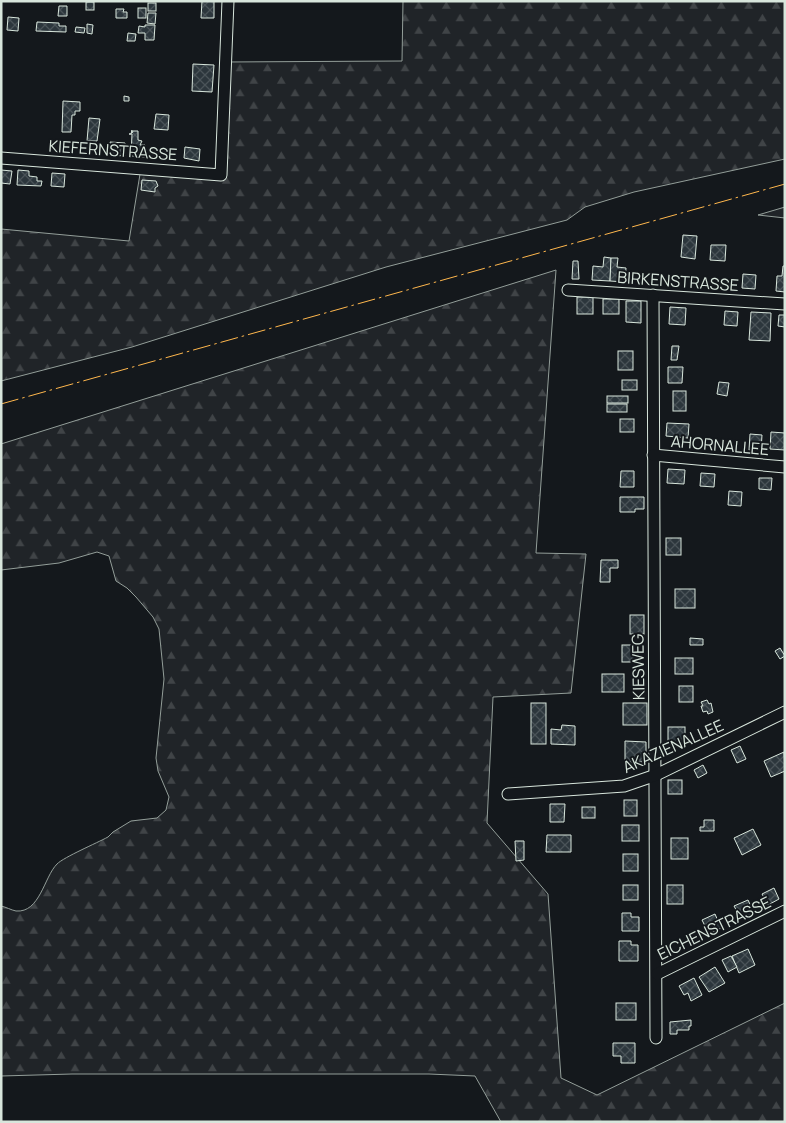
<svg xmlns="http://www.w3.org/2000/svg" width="786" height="1123" viewBox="0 0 786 1123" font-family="Manrope,sans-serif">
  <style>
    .forest { fill: url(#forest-firs); stroke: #939e99 }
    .building { fill: url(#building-cross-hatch); stroke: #d8e6dc }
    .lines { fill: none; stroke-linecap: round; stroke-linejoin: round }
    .minor-casing { stroke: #d8e6dc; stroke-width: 13 }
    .minor { stroke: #14181c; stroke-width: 11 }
    .power { stroke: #ffb74d; stroke-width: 1; stroke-dasharray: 18 4 2.5 4; stroke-linecap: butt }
    .labels { text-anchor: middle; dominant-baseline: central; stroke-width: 4; stroke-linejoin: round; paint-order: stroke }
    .street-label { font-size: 16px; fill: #d8e6dc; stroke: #14181c }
  </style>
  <defs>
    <pattern id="forest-firs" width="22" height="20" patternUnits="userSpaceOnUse" patternTransform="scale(1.25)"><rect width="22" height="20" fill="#202428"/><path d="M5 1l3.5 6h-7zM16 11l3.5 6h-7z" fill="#404447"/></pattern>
    <pattern id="building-cross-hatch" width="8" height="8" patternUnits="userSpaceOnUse" patternTransform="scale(1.25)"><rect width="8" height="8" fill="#2c363c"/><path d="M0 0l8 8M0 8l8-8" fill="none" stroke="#4a5358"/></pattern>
  </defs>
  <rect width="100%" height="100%" fill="#14181c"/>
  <g class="forest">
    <path d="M403,1H785V159L634,192L585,207L567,220L386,267L132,347L1,381V229L129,241L141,168L221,175L225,62L402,61Z"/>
    <path d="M785,207V218L758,215Z"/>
    <path d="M556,270L536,553L586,554L571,693L493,697L487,823L548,894L561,1078L597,1095L785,1003V1122H501L475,1076L429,1074H72L1,1076V906C6,907 11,910 16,911C40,913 44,877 57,864C64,857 97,843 108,837L113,832L131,821L157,818L166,810L169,797L158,771L156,758L164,679L159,629L153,617L136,597L127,588L116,581L109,556L97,552L59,563L1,570V444Z"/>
  </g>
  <g class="building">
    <path d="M202,1H214V18H201Z"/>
    <rect x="86" y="2" width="8" height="8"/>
    <rect x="148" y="3" width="8" height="8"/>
    <path d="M59,6H67V16H58Z"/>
    <rect x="138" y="8" width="8" height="10"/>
    <path d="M116,9H124L123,12H127V18H116Z"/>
    <path d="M148,13H156L155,24L147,23Z"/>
    <path d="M8,17L19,18L18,31L7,30Z"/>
    <path d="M37,22L59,23V26H66V32L36,31Z"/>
    <path d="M87,24L93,25L92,34L87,33Z"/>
    <path d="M145,25H155L154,40H145V33H138L139,26L145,27Z"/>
    <path d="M76,27L85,28L84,33L75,32Z"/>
    <path d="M128,33L136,34L135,41H127Z"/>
    <path d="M193,64L214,65L212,92L192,91Z"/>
    <path d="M124,96L129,97V101H124Z"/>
    <path d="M63,101L80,102V111H75V115H72L71,132H62Z"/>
    <path d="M156,114L169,115L168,130L154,129Z"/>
    <path d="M89,118L100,119L97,141H87Z"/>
    <path d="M132,130V133L133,131H138V140L142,141L140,145H145V157L131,156L132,134H129H131Z"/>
    <path d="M110,142L125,143V156L110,155Z"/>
    <path d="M185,147L200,149L199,161L184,158Z"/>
    <path d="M1,170L12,171L10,184L1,183Z"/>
    <path d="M18,170L29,171V176L37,177V181H42L41,186L17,185Z"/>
    <path d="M52,173L65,174L64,187L51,186Z"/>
    <path d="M142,180L156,181L158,186L155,188V192L141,190Z"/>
    <path d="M683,235L697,236L695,259L681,257Z"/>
    <path d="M711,245H726L725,261L710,260Z"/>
    <path d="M604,257L611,258L610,281L592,280L593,266L603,267Z"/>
    <path d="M611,258H618L617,267L626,268L625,282L610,281Z"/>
    <path d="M573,261H578L579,279H572Z"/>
    <path d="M783,266H785V292L776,291L777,276H782Z"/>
    <path d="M743,274L756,275L755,289L742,288Z"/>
    <rect x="577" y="297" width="16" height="17"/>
    <rect x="603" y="299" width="16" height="15"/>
    <path d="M626,301H641V323L626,322Z"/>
    <path d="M670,307L686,308L685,325L669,324Z"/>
    <path d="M725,311L738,312L737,326L724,325Z"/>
    <path d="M751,312L771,313L770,341L749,340Z"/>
    <path d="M779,315H785V327L778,326Z"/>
    <path d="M672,346H679L677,360H671Z"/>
    <rect x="618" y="351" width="15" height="19"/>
    <path d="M668,367H683L682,383H668Z"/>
    <rect x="622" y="380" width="15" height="10"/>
    <path d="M719,382L729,383L727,396L717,394Z"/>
    <rect x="673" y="391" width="13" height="20"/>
    <rect x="607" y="396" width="21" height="7"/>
    <rect x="607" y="404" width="20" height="8"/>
    <rect x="620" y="419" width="14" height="13"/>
    <path d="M667,423L689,424L688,438L666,436Z"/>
    <path d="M771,432L785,433V450L770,449Z"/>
    <path d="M750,434L762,435L761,450H749Z"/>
    <path d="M668,469L685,470L684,484L667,483Z"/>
    <path d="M621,471H634V487H620Z"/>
    <path d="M701,473L715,474L714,487L700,486Z"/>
    <path d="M759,478H772L771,490L759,489Z"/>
    <path d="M729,491L742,492L741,506L728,505Z"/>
    <path d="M620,497H644V509H635V512H620Z"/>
    <rect x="666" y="538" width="15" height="17"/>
    <path d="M601,560H618V568H610V582H600Z"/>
    <rect x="675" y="589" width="20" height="19"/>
    <rect x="630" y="615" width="14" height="19"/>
    <path d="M690,638L703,639V645H690Z"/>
    <rect x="622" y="645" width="17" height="17"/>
    <path d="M780,648L785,656L780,659L775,651Z"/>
    <rect x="675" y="658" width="18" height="16"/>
    <rect x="602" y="674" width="22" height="18"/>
    <rect x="679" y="686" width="14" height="16"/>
    <path d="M707,700L709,704L711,703L713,712L708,714L707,711L703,712L701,706H703L701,702Z"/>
    <rect x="531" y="703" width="15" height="41"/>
    <rect x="623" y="703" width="24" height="22"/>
    <path d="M562,725L575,726V745L551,744V729L561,730Z"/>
    <rect x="668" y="727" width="17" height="19"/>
    <path d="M625,741L646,742V762H625Z"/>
    <path d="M740,746L746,759L737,763L731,750Z"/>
    <path d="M784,752L785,771L771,777L764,761Z"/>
    <path d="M703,765L707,773L698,778L694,770Z"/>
    <rect x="668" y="780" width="14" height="14"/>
    <rect x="624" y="800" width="13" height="16"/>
    <path d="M550,804H565L564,822H550Z"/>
    <rect x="582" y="807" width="13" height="11"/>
    <path d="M704,820H714V831H700V827H704Z"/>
    <rect x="622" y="825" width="17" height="16"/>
    <path d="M753,829L761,845L742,855L734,838Z"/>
    <path d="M547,835H571V852H546Z"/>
    <rect x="671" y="838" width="17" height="21"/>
    <path d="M515,841H524V860L516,861Z"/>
    <rect x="623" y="854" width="15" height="17"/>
    <rect x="623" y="885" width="15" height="15"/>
    <rect x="667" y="885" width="16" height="19"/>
    <path d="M774,888L779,899L768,905L762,894Z"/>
    <path d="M748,900L754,913L741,919L734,906Z"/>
    <path d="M622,913H631V917H639V931H622Z"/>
    <path d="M715,914L721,928L709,934L702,920Z"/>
    <path d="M619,941H631V945H638V961H619Z"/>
    <path d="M748,949L755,965L739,973L732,956Z"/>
    <path d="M731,956L737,967L728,972L722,960Z"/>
    <path d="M715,967L725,983L709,992L699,977Z"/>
    <path d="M694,978L702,995L691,1001L688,993L684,995L679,986Z"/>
    <rect x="616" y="1003" width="20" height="17"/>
    <path d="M691,1020V1026H689V1030H677V1034H670V1022Z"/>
    <path d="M613,1043H635V1063H621V1056H613Z"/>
  </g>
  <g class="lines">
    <g class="minor-casing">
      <g id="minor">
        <path d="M1,158L221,175L228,1"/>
        <path d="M568,290L785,304"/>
        <path d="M653,295L656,1038"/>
        <path d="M653,455L785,467"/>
        <path d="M508,794L624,786L656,775L785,712"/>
        <path d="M657,974L785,911"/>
      </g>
    </g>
    <use href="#minor" class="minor"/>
    <path class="power" d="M1,404L785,184"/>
  </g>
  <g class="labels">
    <g class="street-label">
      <text transform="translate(113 150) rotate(4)">KIEFERNSTRASSE</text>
      <text transform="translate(678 281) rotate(4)">BIRKENSTRASSE</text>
      <text transform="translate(720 445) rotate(5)">AHORNALLEE</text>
      <text transform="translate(638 667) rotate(-91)">KIESWEG</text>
      <text transform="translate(673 746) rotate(-24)">AKAZIENALLEE</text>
      <text transform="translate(714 928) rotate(-26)">EICHENSTRASSE</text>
    </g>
  </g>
  <rect width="786" height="1123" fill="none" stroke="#d8e6dc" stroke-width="5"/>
</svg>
